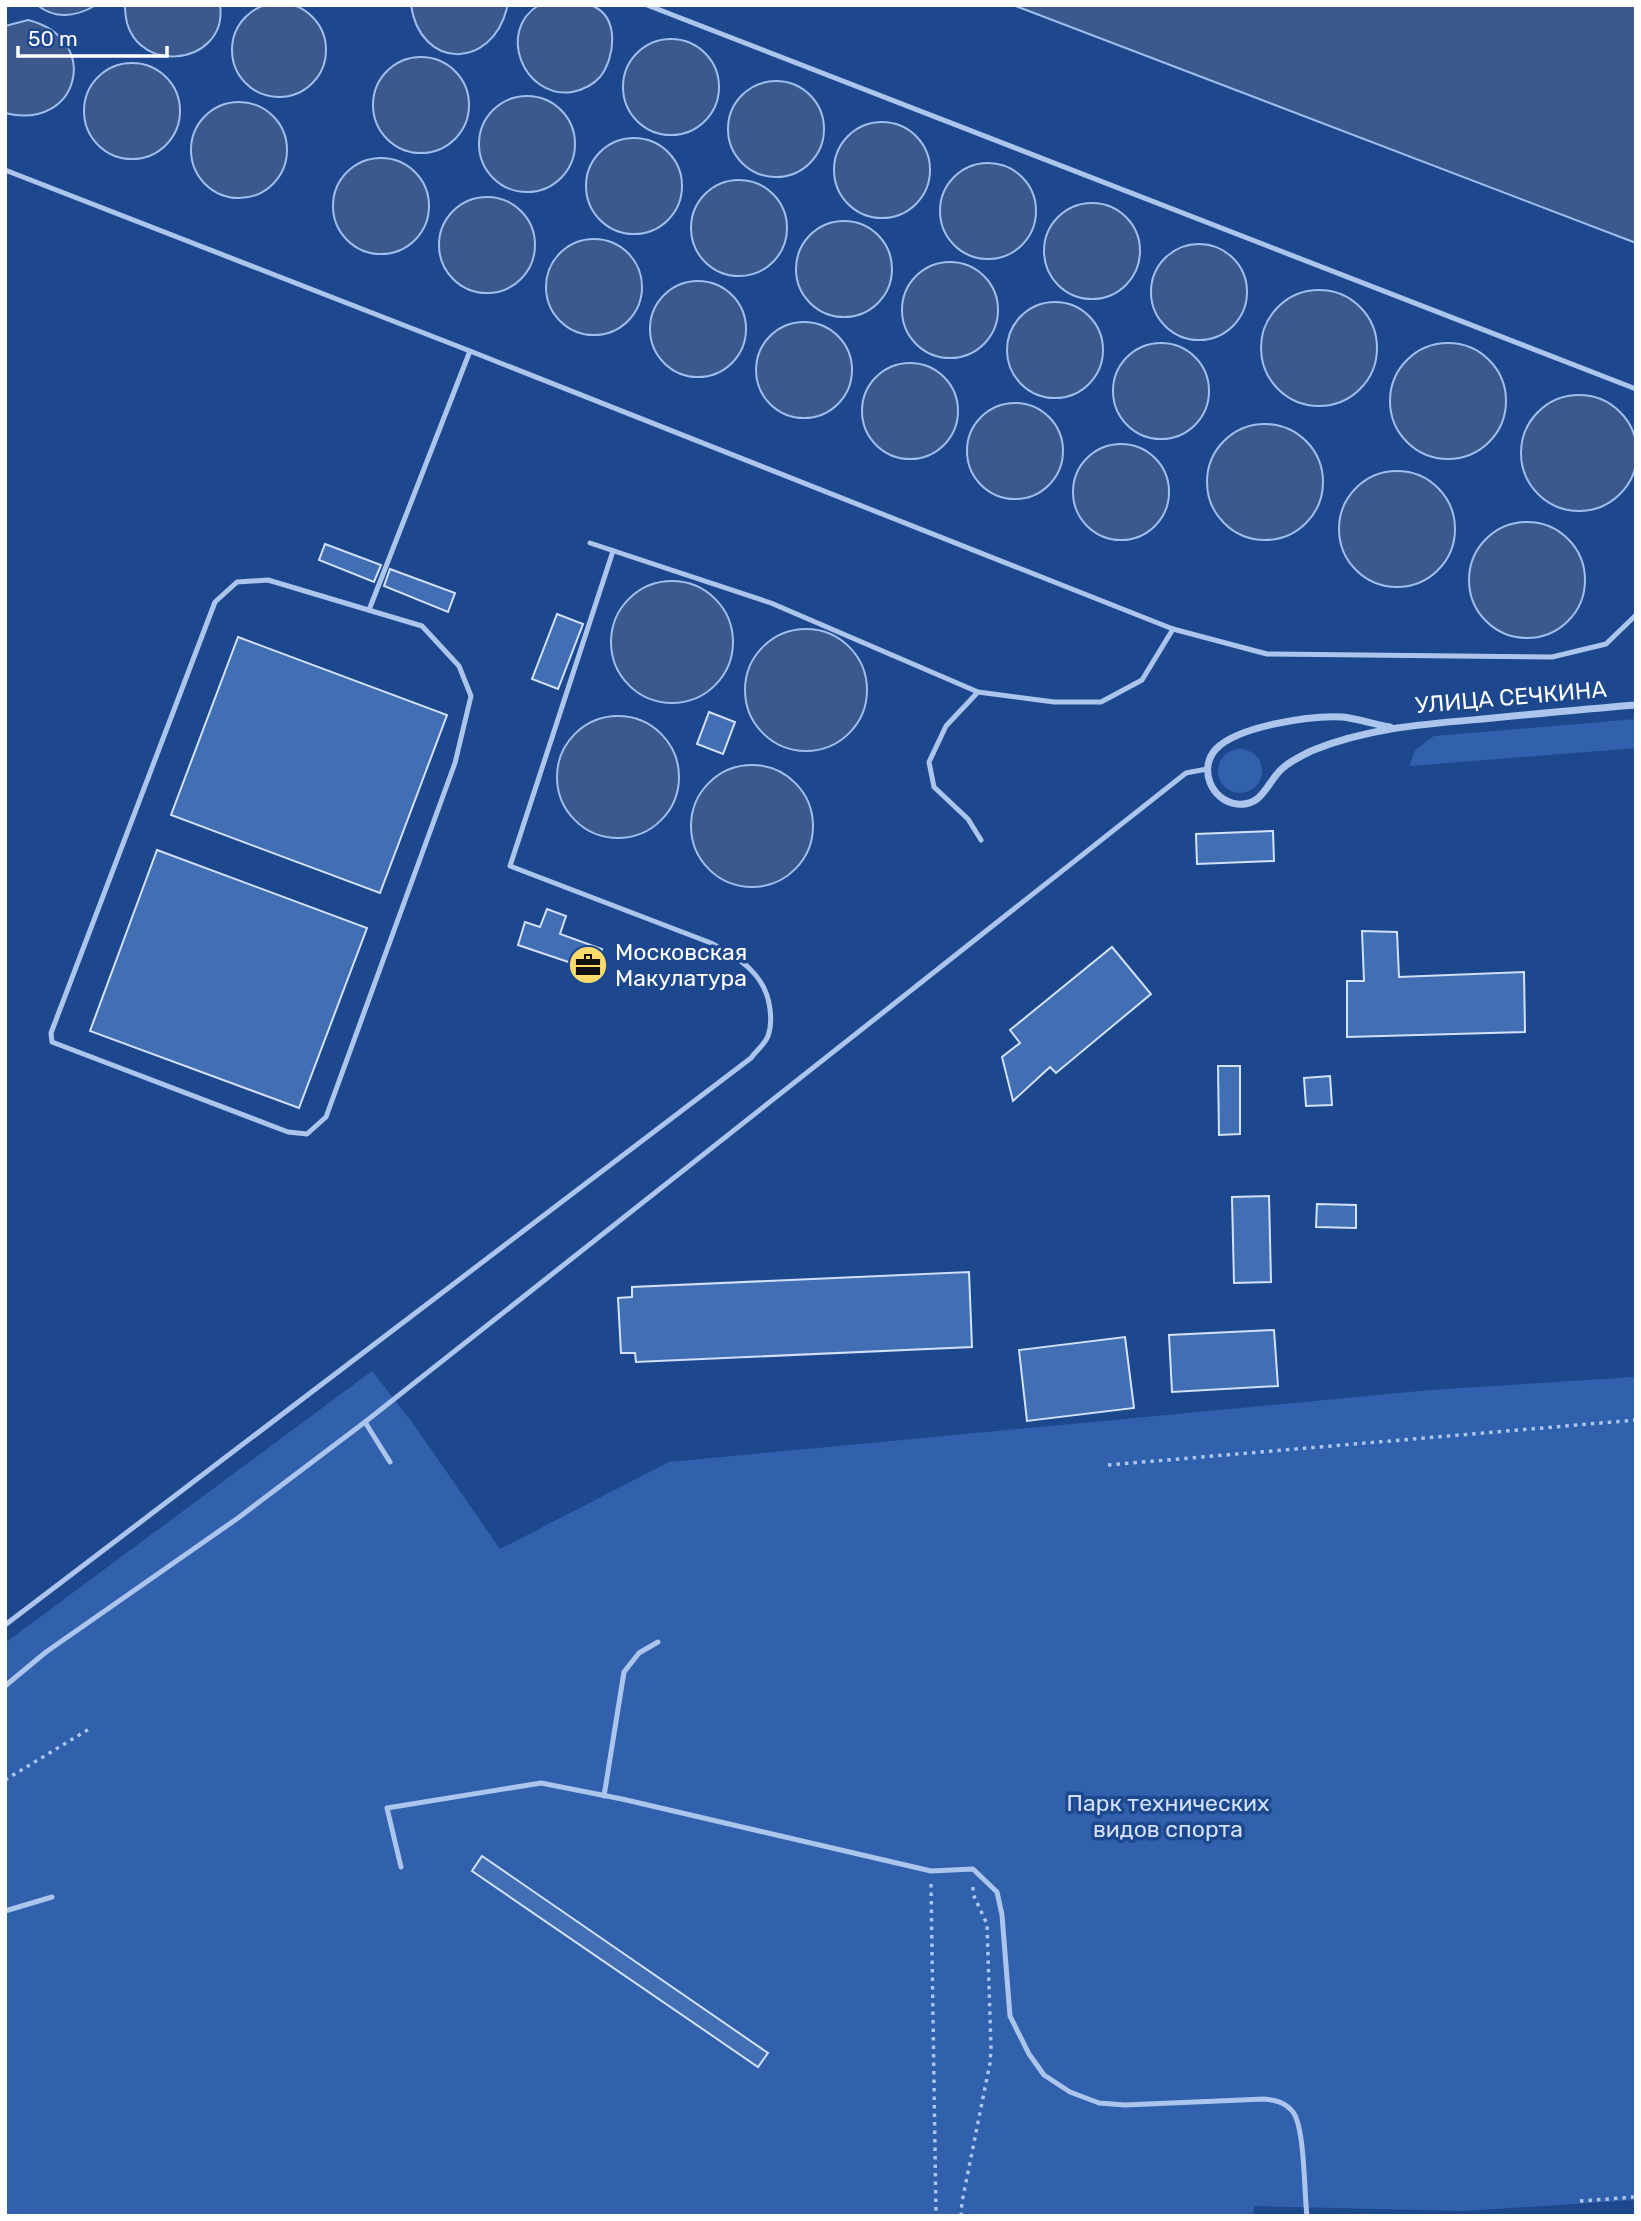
<svg xmlns="http://www.w3.org/2000/svg" width="1641" height="2221" viewBox="0 0 1641 2221" font-family="Rubik,sans-serif">
  <style>
    .green { fill: #3160ac }
    .water { fill: #3b598d; stroke: #a0bfee; stroke-width: 2 }
    .building { fill: #426eb4; stroke: #d2e1f9; stroke-width: 2 }
    .lines { fill: none; stroke-linecap: round; stroke-linejoin: round }
    .path { stroke: #acc5ed; stroke-width: 3.5; stroke-dasharray: 3.5 5; stroke-linecap: butt }
    .service { stroke: #acc5ed; stroke-width: 5 }
    .minor { stroke: #acc5ed; stroke-width: 7 }
    .labels { text-anchor: middle; dominant-baseline: central; stroke-width: 7; stroke-linejoin: round; paint-order: stroke }
    .street-label { font-size: 23px; fill: #fff; stroke: #1e488e }
    .poi-label { font-size: 23px; fill: #fff; stroke: #1e488e; text-anchor: start }
    .park-label { font-size: 23px; fill: #d2e1f9; stroke: #1e488e }
  </style>
  <rect width="100%" height="100%" fill="#1e488e"/>
  <g class="green">
    <path d="M1636,719V748L1409,766L1415,750L1434,736Z"/>
    <circle cx="1240" cy="771" r="22"/>
    <path d="M372,1371L412,1422L500,1549L669,1462L1431,1390L1636,1377V2200L1464,2211L1254,2206L1253,2216H5V1643Z"/>
  </g>
  <g class="water">
    <circle cx="279" cy="50" r="47"/>
    <path d="M37,5H96C76,17 56,20 37,5Z"/>
    <path d="M125,5H220C229,68 124,79 125,5Z"/>
    <path d="M411,5H507V8C491,71 420,69 411,5Z"/>
    <path d="M539,5C552,5 582,2 593,6C620,18 615,58 600,77C593,85 582,90 572,92C524,99 496,31 539,5Z"/>
    <path d="M1013,5H1636V243Z"/>
    <path d="M28,20C103,39 79,132 5,113V26Z"/>
    <circle cx="671" cy="87" r="48"/>
    <circle cx="421" cy="105" r="48"/>
    <circle cx="132" cy="111" r="48"/>
    <circle cx="776" cy="129" r="48"/>
    <circle cx="527" cy="144" r="48"/>
    <circle cx="239" cy="150" r="48"/>
    <circle cx="882" cy="170" r="48"/>
    <circle cx="634" cy="186" r="48"/>
    <circle cx="381" cy="206" r="48"/>
    <circle cx="988" cy="211" r="48"/>
    <circle cx="739" cy="228" r="48"/>
    <circle cx="487" cy="245" r="48"/>
    <circle cx="1092" cy="251" r="48"/>
    <circle cx="844" cy="269" r="48"/>
    <circle cx="594" cy="287" r="48"/>
    <circle cx="1199" cy="292" r="48"/>
    <circle cx="950" cy="310" r="48"/>
    <circle cx="698" cy="329" r="48"/>
    <circle cx="1319" cy="348" r="58"/>
    <circle cx="1055" cy="350" r="48"/>
    <circle cx="804" cy="370" r="48"/>
    <circle cx="1448" cy="401" r="58"/>
    <circle cx="1161" cy="391" r="48"/>
    <circle cx="910" cy="411" r="48"/>
    <circle cx="1579" cy="453" r="58"/>
    <circle cx="1015" cy="451" r="48"/>
    <circle cx="1265" cy="482" r="58"/>
    <circle cx="1121" cy="492" r="48"/>
    <circle cx="1397" cy="529" r="58"/>
    <circle cx="1527" cy="580" r="58"/>
    <circle cx="672" cy="642" r="61"/>
    <circle cx="806" cy="690" r="61"/>
    <circle cx="618" cy="777" r="61"/>
    <circle cx="752" cy="826" r="61"/>
  </g>
  <g class="building">
    <path d="M325,544L381,565L374,582L319,560Z"/>
    <path d="M390,569L455,593L448,612L384,586Z"/>
    <path d="M557,614L583,624L558,689L532,679Z"/>
    <path d="M238,637L447,715L380,893L171,815Z"/>
    <path d="M709,712L735,722L723,754L697,744Z"/>
    <path d="M1273,831L1274,861L1197,864L1196,834Z"/>
    <path d="M157,850L367,928L299,1108L90,1031Z"/>
    <path d="M547,909L566,916L560,934L602,949L595,971L518,945L525,922L540,927Z"/>
    <path d="M1362,931L1397,932L1399,977L1524,972L1525,1032L1347,1037V981H1364Z"/>
    <path d="M1112,947L1151,994L1056,1073L1050,1067L1013,1101L1002,1057L1020,1043L1010,1030Z"/>
    <path d="M1218,1066H1240V1134L1219,1135Z"/>
    <path d="M1330,1076L1332,1105L1306,1106L1304,1078Z"/>
    <path d="M1269,1196L1271,1282L1234,1283L1232,1197Z"/>
    <path d="M1317,1204L1356,1205V1228L1316,1227Z"/>
    <path d="M969,1272L972,1347L636,1362L635,1353H621L618,1298L632,1297V1287Z"/>
    <path d="M1274,1330L1278,1386L1172,1392L1169,1335Z"/>
    <path d="M1125,1337L1134,1408L1027,1421L1019,1350Z"/>
    <path d="M482,1856L768,2053L758,2067L472,1871Z"/>
  </g>
  <g class="lines">
    <g class="path">
      <path d="M1108,1465L1636,1420"/>
      <path d="M5,1780L89,1729"/>
      <path d="M931,1884L936,2216"/>
      <path d="M1580,2201L1636,2197"/>
      <path d="M961,2216L962,2202L990,2063L991,2048L987,1924L973,1894V1885"/>
    </g>
    <g class="service">
      <path d="M647,5L1636,389"/>
      <path d="M5,170L470,351L1173,629L1267,654L1552,657L1606,644L1636,615"/>
      <path d="M590,543L771,603L978,692L1054,702H1101L1142,680L1173,629"/>
      <path d="M268,580L422,626L459,666L471,696L455,763L326,1117L307,1134L288,1132L52,1042L51,1033L215,602L237,582Z"/>
      <path d="M369,610L470,351"/>
      <path d="M978,692L946,726L929,762L934,787L968,819L981,840"/>
      <path d="M365,1422L390,1462"/>
      <path d="M5,1625L751,1058C756,1051 765,1044 768,1036C771,1028 771,1017 770,1009C766,974 739,958 711,943L510,866L613,551"/>
      <path d="M5,1686L46,1652L238,1518L365,1422L1186,773L1207,769"/>
      <path d="M604,1796L624,1672L639,1653L658,1642"/>
      <path d="M401,1867L387,1808L541,1783L622,1799L931,1871L973,1869L997,1892L1002,1915L1010,2016L1029,2054L1044,2075L1070,2092L1099,2103L1125,2105L1264,2099C1275,2100 1285,2102 1293,2112C1305,2128 1304,2193 1307,2216"/>
      <path d="M5,1911L52,1897"/>
    </g>
    <path class="minor" d="M1390,727C1374,724 1358,719 1343,717C1312,715 1238,726 1216,749C1198,768 1211,801 1237,804C1264,807 1267,780 1284,767C1291,761 1303,755 1311,751C1367,728 1424,724 1483,719C1534,714 1585,709 1636,705"/>
  </g>
  <defs>
    <g id="office-disc" transform="scale(2.0125)"><circle r="9.5" fill="#fcdb6b" stroke="#1e488e"/><path d="M-6-3h4V-5.5h4V-3h4V5H-6ZM-1-4.5V-3h2v-1.5ZM-6 0V1H6V0Z" fill="#111"/></g>
  </defs>
  <g fill-rule="evenodd">
    <use href="#office-disc" x="588" y="965"/>
  </g>
  <g class="labels">
    <g class="street-label">
      <text transform="translate(1511 697) rotate(-5)">УЛИЦА СЕЧКИНА</text>
    </g>
    <g class="poi-label">
      <text x="615" y="952">Московская<tspan x="615" dy="26">Макулатура</tspan></text>
    </g>
    <g class="park-label">
      <text x="1168" y="1803">Парк технических<tspan x="1168" dy="26">видов спорта</tspan></text>
    </g>
  </g>
  <rect width="1641" height="2221" fill="none" stroke="#ffffff" stroke-width="14"/>
  <path d="M18 46v10h149v-10" fill="none" stroke="#ffffff" stroke-width="3.5"/>
  <text x="28" y="46" font-size="21" fill="#ffffff" stroke="#1e488e" stroke-width="5" paint-order="stroke">50 m</text>
</svg>
